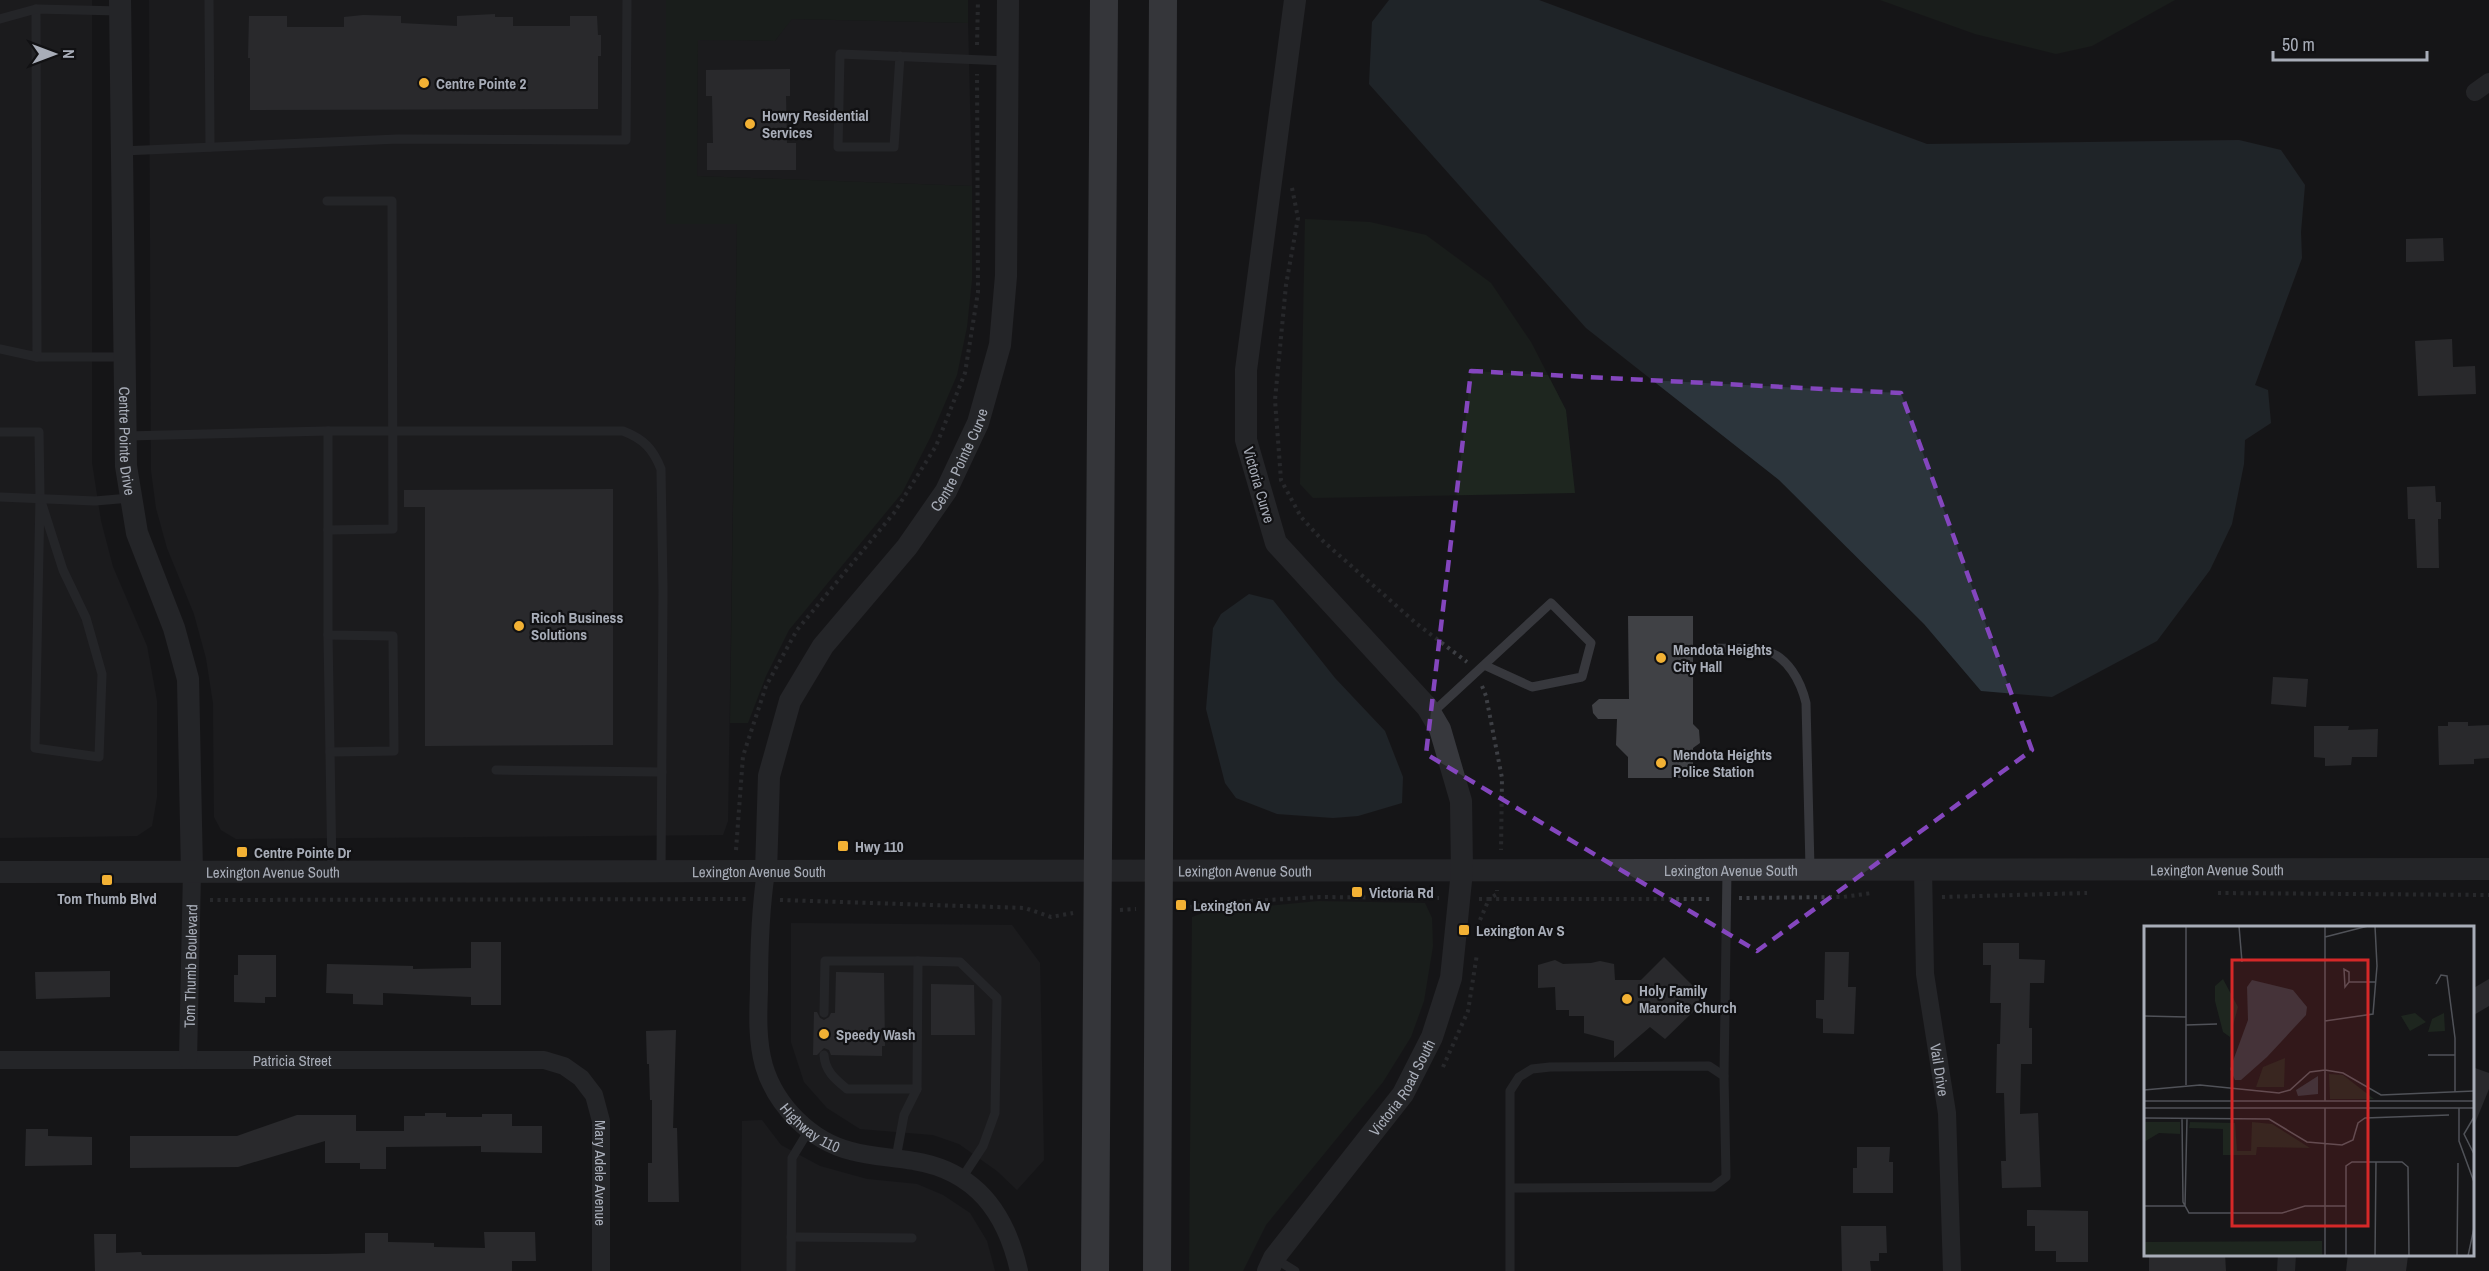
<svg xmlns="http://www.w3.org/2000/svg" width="2489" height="1271" viewBox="0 0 2489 1271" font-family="'Archivo Narrow',sans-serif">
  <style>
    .built { fill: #222225 }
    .green { fill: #1e261f }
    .water { fill: #2c353c }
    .building { fill: #404145 }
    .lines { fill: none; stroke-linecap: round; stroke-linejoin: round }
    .path { stroke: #3d3f44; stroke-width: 4; stroke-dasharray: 3 4.5; stroke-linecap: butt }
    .service { stroke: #37383d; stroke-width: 9 }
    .minor { stroke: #37383d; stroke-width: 18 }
    .tertiary { stroke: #37383d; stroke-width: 22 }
    .trunk { stroke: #5b5e65; stroke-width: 28 }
    .marked { fill: none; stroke: #8446be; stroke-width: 4.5; stroke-dasharray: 12 8; stroke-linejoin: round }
    .poi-dot { fill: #f2b134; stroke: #111113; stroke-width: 2 }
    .labels { text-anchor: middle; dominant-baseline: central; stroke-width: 4.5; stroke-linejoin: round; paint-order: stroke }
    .poi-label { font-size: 15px; font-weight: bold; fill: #a8adb8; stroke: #111113; text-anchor: start }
    .street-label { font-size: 15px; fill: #a8adb8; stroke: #111113 }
    .inset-road { fill: none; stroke: #505258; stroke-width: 1.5 }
    .view { fill: #d62828; fill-opacity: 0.15; stroke: #d62828; stroke-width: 3 }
    .inset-edge { fill: none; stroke: #a8adb8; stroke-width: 3 }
  </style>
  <rect width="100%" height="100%" fill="#161618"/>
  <g class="built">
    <path d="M0,0H92V463L101,521L113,567L147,646L157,701V797L152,826L137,836L0,838Z"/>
    <path d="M149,0H666V224H737L728,821L723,835L236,839L221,830L214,817L213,703L206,658L194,614L167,548L156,508L151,470Z"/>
    <path d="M791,19L968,23L972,186L697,176L698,39L775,41Z"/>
    <path d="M791,923L1012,925L1040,963L1044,1160L1017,1190L997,1171L959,1144L933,1135L860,1129L827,1108L804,1082L791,1042Z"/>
    <path d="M762,1120L781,1145L820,1166L867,1179L917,1184L943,1195L970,1213L987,1241L995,1271H741L742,1121Z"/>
  </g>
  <g class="green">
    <path d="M666,0H968V23L792,19L775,41L698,40L697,176L972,186V280L967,327L957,375L930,438L902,493L789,630L766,676L748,723H730L737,224H666Z"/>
    <path d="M1880,0H2175L2092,46L2056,54L1975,34Z"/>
    <path d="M1305,219L1370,222L1426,235L1491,283L1531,342L1566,410L1575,493L1313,498L1300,484Z"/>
    <path d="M1318,901L1425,903L1432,918L1433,946L1424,1001L1411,1037L1383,1082L1266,1225L1243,1271H1189L1192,917L1206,912Z"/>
  </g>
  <g class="water">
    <path d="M1389,0H1539L1927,144L2239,140L2281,150L2305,185L2301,232L2302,258L2255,385L2268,390L2271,423L2245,440L2244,464L2232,524L2210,570L2157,641L2052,697L1981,691L1924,624L1779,480L1586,328L1369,84L1372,22Z"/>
    <path d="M1249,594L1273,600L1335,678L1385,731L1403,777L1402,803L1358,816L1333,818L1277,814L1236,798L1225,783L1206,709L1213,628L1221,614Z"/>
  </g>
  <g class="building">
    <path d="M495,14V17H513V26H570V16H597L598,35H601V56H598V109L250,110V58H248L249,16H287V27H344V17L363,15L401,16V23L457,26V16Z"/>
    <path d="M790,69V96H786L787,143H796V170H707V143H713L712,96H706V70Z"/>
    <path d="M2443,238L2444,261L2406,262V239Z"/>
    <path d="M2452,339L2453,367L2475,366L2476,394L2418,396L2415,341Z"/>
    <path d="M2435,486L2436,502H2441V519H2438L2439,568H2417L2415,519H2408L2407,487Z"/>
    <path d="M613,489V745L425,746V507H404V490Z"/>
    <path d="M1628,616H1693V724L1699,730L1700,743L1693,748V778H1628V757L1616,745L1617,719H1598L1593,713L1592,705L1599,699H1629Z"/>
    <path d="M2273,677L2308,679L2306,707L2271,704Z"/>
    <path d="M2448,722H2468V726L2489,725V758L2474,759V764L2439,765L2438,726H2448Z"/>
    <path d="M2314,726H2349L2348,730L2378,729L2377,757H2352L2351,765L2325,766V758L2314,757Z"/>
    <path d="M471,942H501V1005H471V997L383,993V1005L353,1004V994L326,993L327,964L413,966V969L471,968Z"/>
    <path d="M1983,943H2019V959L2045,960L2044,983H2030L2029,1028H2032V1064H2021L2020,1114L2038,1113L2041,1187L2002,1188L2001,1161H2006L2004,1093H1996L1997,1044H2000L2001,1003H1990L1991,965H1983Z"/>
    <path d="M1825,952H1849L1848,987H1856L1854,1034L1823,1033V1019L1816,1018V1000H1824Z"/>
    <path d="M238,955H276V997H265V1003L234,1002V975H238Z"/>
    <path d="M1664,957L1699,992V1006L1665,1039L1650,1027L1614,1058V1041L1584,1033V1016H1569V1010H1556L1555,987L1538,988V965L1555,960L1563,964L1591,963L1600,961L1614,964L1615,980H1641Z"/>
    <path d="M110,971V997L36,999L35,972Z"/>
    <path d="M836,972L884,973L885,1046H882V1056L831,1055L829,1050L824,1048L817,1055H813L814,1012H817L820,1018L824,1020L829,1017L831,1013H835Z"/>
    <path d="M2489,979V1006L2472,1016V989Z"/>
    <path d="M931,984L974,985L975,1035H931Z"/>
    <path d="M676,1030L673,1128H677L679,1202H648V1163H652V1100H650L649,1064H647L646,1031Z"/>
    <path d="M2472,1067L2489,1073V1089L2473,1128Z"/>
    <path d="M425,1113H446V1117H482V1114H512V1126H542V1153L481,1152V1146L386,1147V1169H360V1163H325V1141L238,1167L130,1168V1136H237L297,1115H356V1131H404V1116H425Z"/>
    <path d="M26,1129H48V1136L92,1137V1165L25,1166Z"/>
    <path d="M1857,1147H1890L1889,1162H1893V1193H1853V1168H1857Z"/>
    <path d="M2027,1210L2088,1211V1262H2056V1251H2035V1226H2027Z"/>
    <path d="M1841,1226H1886L1887,1253H1879V1261H1870L1871,1271H1842Z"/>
    <path d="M484,1232H535L536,1261H512V1271H95L94,1234H116V1253L141,1252L142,1255L326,1254L365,1253V1233H388V1242L434,1243V1247L485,1248Z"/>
    <path d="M2149,1254H2225L2226,1271H2149Z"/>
    <path d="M2348,1254L2408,1256L2406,1271H2346Z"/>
  </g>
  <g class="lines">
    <g class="path">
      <path d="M977,45L978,0"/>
      <path d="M1292,188L1298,218L1286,285L1275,400L1281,480L1301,517L1323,541L1417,624L1467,662"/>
      <path d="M1482,686L1486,696L1502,778L1501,850"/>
      <path d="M736,850L743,756L766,686L797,630L894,513L936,446L965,373L978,292L977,74"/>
      <path d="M2218,893L2489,895"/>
      <path d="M1942,897L2087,893"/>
      <path d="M1739,898L1843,897L1872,893"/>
      <path d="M1479,899H1489L1497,894V890"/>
      <path d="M210,900L746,899"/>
      <path d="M780,900L1025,908L1051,917L1073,913"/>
      <path d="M1183,908L1216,903L1320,897L1439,898"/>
      <path d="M1120,910L1136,909"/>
      <path d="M1480,920L1489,899H1713"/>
      <path d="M1443,1067L1468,1011L1477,954"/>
    </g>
    <g class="service">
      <path d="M209,0L210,147"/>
      <path d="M120,11L36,9L37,357H124"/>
      <path d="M0,19L36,9"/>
      <path d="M900,56L894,147H838L840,54L1007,61"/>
      <path d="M122,151L398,139L626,140L627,0"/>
      <path d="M327,201H392L393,529L328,530"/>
      <path d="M0,349L37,357"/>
      <path d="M0,432H39L40,498L35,748L99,757L102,674L86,618L63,570L40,498"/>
      <path d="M127,436L328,431"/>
      <path d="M0,497L95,501L130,498"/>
      <path d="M328,635L330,752"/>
      <path d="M1717,648C1732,649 1750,647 1764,650C1788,656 1801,682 1806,703L1810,868"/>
      <path d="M1431,714L1551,603L1591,643L1582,677L1532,687L1484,665"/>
      <path d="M496,770L662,772"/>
      <path d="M332,872L330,752L394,751L393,636L328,635V431H623C644,439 653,449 661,469L663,590L661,871"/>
      <path d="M824,1013L825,961H918"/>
      <path d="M824,1055C825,1071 835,1079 847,1089H917"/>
      <path d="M1724,1076L1727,871"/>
      <path d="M896,1158L904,1115L917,1089L918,961L960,962L997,998L995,1113L983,1146L962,1178"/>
      <path d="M1510,1188L1713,1187L1726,1177L1724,1076L1709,1066L1550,1067L1532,1069L1519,1077L1510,1091V1271"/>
      <path d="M791,1237L912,1238"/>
      <path d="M1274,1258L1295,1271"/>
      <path d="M791,1271L792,1158L809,1130"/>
    </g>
    <g class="minor">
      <path d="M2475,92L2489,82"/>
      <path id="s1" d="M1923,870L1925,974L1947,1113L1952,1271"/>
      <path id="s2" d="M766,872C760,911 759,950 759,989C758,1015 757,1041 764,1066C776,1106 811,1141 851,1151C872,1157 893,1157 914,1161C976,1171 1006,1213 1019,1271"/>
      <path id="s3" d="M0,1060H544L564,1066L581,1078L594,1095L601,1121V1271"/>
      <path id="s4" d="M188,1060L192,872"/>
      <path d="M2286,1271L2287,1254"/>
    </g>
    <g class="tertiary">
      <path id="s5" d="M120,0L126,466L137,533L174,628L188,679L192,872"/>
      <path id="s6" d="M0,872L2489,869"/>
      <path id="s7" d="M766,872L769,776L790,701L823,646L907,547L946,491L978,423L1000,345L1006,276L1008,0"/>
      <path id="s8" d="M1268,1271L1274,1258L1403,1094L1432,1037L1451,978L1462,871L1461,801L1440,729L1427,707L1276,543L1246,440V370L1295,0"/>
    </g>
    <g class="trunk">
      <path d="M1095,1271L1104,0"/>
      <path d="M1157,1271L1163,0"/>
    </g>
  </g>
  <path d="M0 0H2489V1271H0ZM1471,371L1901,393L2032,750L1757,951L1426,754Z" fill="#161618" fill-opacity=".55" fill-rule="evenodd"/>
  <path class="marked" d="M1471,371L1901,393L2032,750L1757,951L1426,754Z"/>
  <g class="poi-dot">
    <circle cx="424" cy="83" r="6"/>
    <circle cx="750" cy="124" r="6"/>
    <circle cx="519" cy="626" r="6"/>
    <circle cx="1661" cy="658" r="6"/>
    <circle cx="1661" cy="763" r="6"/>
    <rect x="837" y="840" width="12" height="12" rx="3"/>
    <rect x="236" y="846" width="12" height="12" rx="3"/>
    <rect x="101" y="874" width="12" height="12" rx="3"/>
    <rect x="1351" y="886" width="12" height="12" rx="3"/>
    <rect x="1175" y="899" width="12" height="12" rx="3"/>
    <rect x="1458" y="924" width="12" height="12" rx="3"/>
    <circle cx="1627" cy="999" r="6"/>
    <circle cx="824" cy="1034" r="6"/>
  </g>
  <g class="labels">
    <g class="poi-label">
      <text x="436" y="83">Centre Pointe 2</text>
      <text x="762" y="115">Howry Residential<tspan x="762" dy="17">Services</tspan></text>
      <text x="531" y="617">Ricoh Business<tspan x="531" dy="17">Solutions</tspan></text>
      <text x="1673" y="649">Mendota Heights<tspan x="1673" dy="17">City Hall</tspan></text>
      <text x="1673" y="754">Mendota Heights<tspan x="1673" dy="17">Police Station</tspan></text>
      <text x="855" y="846">Hwy 110</text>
      <text x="254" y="852">Centre Pointe Dr</text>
      <text x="1369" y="892">Victoria Rd</text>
      <text x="107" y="898" text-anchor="middle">Tom Thumb Blvd</text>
      <text x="1193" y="905">Lexington Av</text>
      <text x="1476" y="930">Lexington Av S</text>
      <text x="1639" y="990">Holy Family<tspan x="1639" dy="17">Maronite Church</tspan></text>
      <text x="836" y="1034">Speedy Wash</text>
    </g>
    <g class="street-label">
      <text stroke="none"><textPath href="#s5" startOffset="441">Centre Pointe Drive</textPath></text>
      <text stroke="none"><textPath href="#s7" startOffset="470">Centre Pointe Curve</textPath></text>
      <text transform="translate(1259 485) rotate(74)">Victoria Curve</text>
      <text stroke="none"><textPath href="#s6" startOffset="2217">Lexington Avenue South</textPath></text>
      <text stroke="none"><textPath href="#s6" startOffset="1245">Lexington Avenue South</textPath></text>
      <text stroke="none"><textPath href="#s6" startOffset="1731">Lexington Avenue South</textPath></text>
      <text stroke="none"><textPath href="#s6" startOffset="273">Lexington Avenue South</textPath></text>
      <text stroke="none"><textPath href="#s6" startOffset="759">Lexington Avenue South</textPath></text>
      <text stroke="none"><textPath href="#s4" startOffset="94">Tom Thumb Boulevard</textPath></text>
      <text stroke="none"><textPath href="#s3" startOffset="292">Patricia Street</textPath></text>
      <text stroke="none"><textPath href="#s1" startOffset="201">Vail Drive</textPath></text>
      <text stroke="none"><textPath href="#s8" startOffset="228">Victoria Road South</textPath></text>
      <text stroke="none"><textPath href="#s2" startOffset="274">Highway 110</textPath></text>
      <text stroke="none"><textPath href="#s3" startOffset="686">Mary Adele Avenue</textPath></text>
    </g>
  </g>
  <g transform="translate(2144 926)">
    <rect width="330" height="330" fill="#161618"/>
    <path d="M79,53L94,81L86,111L79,106L71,75V60ZM271,87L282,96L266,105L257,90ZM300,87L301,105L284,106L288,93ZM141,132L140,161H112L119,141ZM185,148L199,149L230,173H186ZM0,196H36V208L15,207L0,216ZM46,196L91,197L93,225H107L108,196L128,198L166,222L113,221L112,229H79V203L45,202ZM178,315V330H0V316Z" fill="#1e261f"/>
    <path d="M108,54L149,64L163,81L162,89L123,131L97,154H91L86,143L104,94L103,61ZM174,150V168L154,170L152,164Z" fill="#2c353c"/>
    <path class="inset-road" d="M42,0V159M95,0L98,36M181,0V175M181,11L224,0M205,56V46L200,43L201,61L205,56H232M292,58L297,49L303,50L311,112V166M0,90L42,91M181,95L229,88L233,40L231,0M42,99L73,98M284,129H311M0,164L56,159L135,167L146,164L166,146L181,144L199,147L237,169L330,165M0,175H330M0,182H330M181,182V330M315,182V215L330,256M330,191L320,208L330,228M0,192L125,193L163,216L198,219L209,214L214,197L221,192L305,189M38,192L39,276L45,287H138L161,280H202M0,280H41M41,280L43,192M202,330V240L208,236H258L264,241L265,330M231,330L232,236M313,330L314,237M324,330L330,302"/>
    <path class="view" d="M88,34H224V300H88Z"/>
    <rect width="330" height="330" class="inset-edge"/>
  </g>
  <g transform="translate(54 54) rotate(90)" stroke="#111113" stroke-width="4.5" paint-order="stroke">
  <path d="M0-4.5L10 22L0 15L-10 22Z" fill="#a8adb8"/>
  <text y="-9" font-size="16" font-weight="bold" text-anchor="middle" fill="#a8adb8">N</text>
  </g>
  <path d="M2273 51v9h154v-9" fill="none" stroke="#a8adb8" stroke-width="3"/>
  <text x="2282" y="51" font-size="18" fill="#a8adb8" stroke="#111113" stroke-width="4.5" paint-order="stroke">50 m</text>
</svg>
